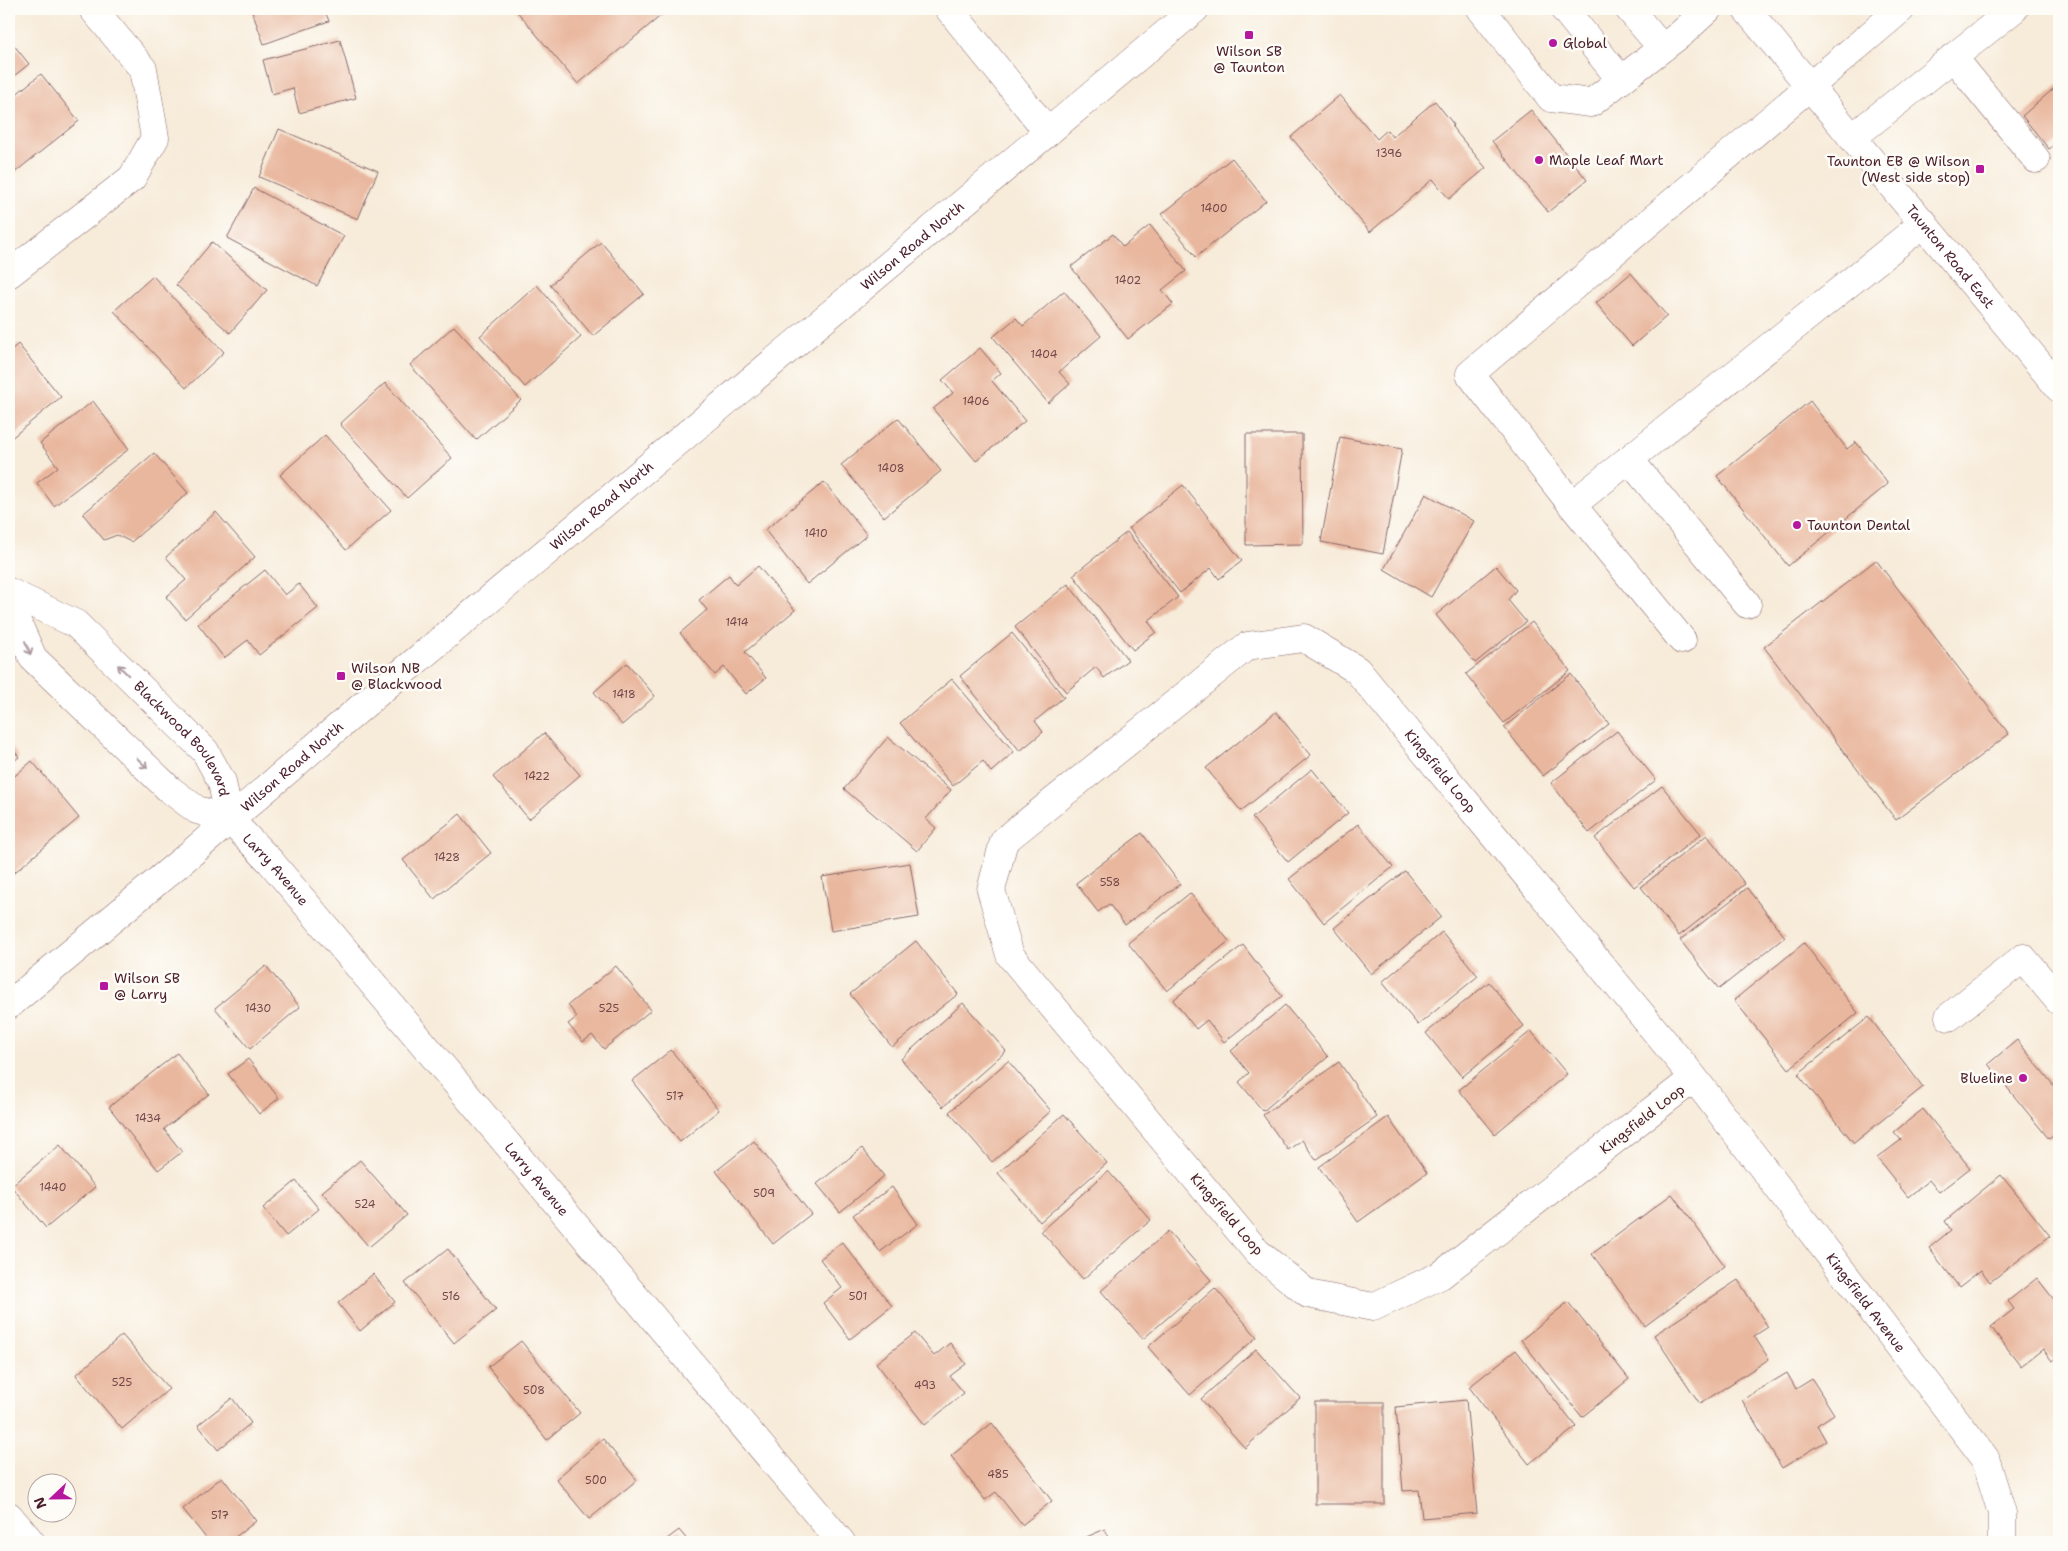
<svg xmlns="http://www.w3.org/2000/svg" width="2068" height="1551" viewBox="0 0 2068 1551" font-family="'Shantell Sans',sans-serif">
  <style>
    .building { fill: #e9b79e }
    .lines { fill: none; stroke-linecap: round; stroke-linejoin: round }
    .minor-casing { stroke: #876668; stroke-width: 29 }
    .major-casing { stroke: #876668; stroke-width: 29 }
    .minor { stroke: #fff; stroke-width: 28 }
    .major { stroke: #fff; stroke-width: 28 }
    .oneway { stroke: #ae9aa0 }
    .poi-dot { fill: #b5179e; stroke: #fdfcf7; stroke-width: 2 }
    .labels { text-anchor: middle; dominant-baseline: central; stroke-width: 5; stroke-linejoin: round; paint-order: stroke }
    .number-label { font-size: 11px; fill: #724548 }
    .poi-label { font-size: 14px; fill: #4a1f2b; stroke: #fdfcf7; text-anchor: start }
    .street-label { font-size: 14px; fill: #4a1f2b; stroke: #fdfcf7 }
  </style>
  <rect width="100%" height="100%" fill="#fdfcf7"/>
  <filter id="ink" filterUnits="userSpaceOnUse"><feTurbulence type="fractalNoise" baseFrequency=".02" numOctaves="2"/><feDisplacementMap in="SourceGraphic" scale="10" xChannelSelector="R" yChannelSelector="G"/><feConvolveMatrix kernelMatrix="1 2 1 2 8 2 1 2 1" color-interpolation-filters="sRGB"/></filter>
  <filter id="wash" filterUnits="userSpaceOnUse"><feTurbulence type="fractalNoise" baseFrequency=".0096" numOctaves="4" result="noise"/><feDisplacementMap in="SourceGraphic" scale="20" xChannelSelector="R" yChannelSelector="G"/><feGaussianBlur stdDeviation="1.12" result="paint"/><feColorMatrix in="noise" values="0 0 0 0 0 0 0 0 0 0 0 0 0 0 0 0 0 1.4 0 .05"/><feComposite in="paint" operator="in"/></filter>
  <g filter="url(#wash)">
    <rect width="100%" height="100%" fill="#f7ebd9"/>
    <g id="blocks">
      <g class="building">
        <path d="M251,9H324L329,21L264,44Z"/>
        <path d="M515,9H669L578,84Z"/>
        <path d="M9,39L29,64L9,80Z"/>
        <path d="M340,40L356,98L299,113L293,88L272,94L263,60Z"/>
        <path d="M41,74L79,121L9,177V100Z"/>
        <path d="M2059,84V141L2049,149L2022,116Z"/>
        <path d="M1340,95L1377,139L1387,130L1392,137L1435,101L1454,125L1452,127L1486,168L1449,199L1433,179L1370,232L1291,137Z"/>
        <path d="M1531,110L1587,180L1548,212L1492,141Z"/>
        <path d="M279,129L378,171L358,219L259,177Z"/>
        <path d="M1232,158L1266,201L1196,257L1162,214Z"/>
        <path d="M254,188L344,236L317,286L227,238Z"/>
        <path d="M1150,225L1186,271L1162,290L1173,304L1128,339L1071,267L1113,234L1123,247Z"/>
        <path d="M212,242L267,290L230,333L176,285Z"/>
        <path d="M601,242L644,294L593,336L550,285Z"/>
        <path d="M1631,273L1667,316L1632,346L1596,303Z"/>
        <path d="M153,276L224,352L186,388L114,311Z"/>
        <path d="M537,285L581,337L525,387L480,336Z"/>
        <path d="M1064,291L1101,336L1059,372L1070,384L1048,403L993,337L1016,318L1023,326Z"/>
        <path d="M454,326L521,400L476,440L410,365Z"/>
        <path d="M18,344L61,397L9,440V352Z"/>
        <path d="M980,348L1001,373L992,381L1025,421L976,461L933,409L953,393L942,380Z"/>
        <path d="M385,383L452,458L407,498L340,424Z"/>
        <path d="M93,401L129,449L54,506L37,483L58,467L40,443Z"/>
        <path d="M1810,401L1847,449L1856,442L1888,484L1788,566L1717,476Z"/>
        <path d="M898,418L941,471L884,517L841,465Z"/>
        <path d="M1246,434H1302L1303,544L1246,545Z"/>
        <path d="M325,435L391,510L346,550L280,475Z"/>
        <path d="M1340,437L1402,449L1383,554L1321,542Z"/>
        <path d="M154,453L188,493L131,542L117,535L104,540L83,514Z"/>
        <path d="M824,482L867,535L807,584L765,530Z"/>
        <path d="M1183,485L1242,561L1219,579L1211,568L1180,593L1129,528Z"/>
        <path d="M1426,494L1474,521L1431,597L1384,569Z"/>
        <path d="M216,512L255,557L185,619L166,597L186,580L166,557Z"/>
        <path d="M1127,532L1178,597L1148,621L1156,632L1133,650L1073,575Z"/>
        <path d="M1876,560L2009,734L1896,820L1764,647Z"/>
        <path d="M758,566L795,610L745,652L766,678L746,694L724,667L715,675L680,633L707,610L699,600L729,575L736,585Z"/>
        <path d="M1496,566L1516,590L1508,600L1526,622L1475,663L1436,615Z"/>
        <path d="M265,570L285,595L299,584L318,608L259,655L248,640L224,658L198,624Z"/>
        <path d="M1068,584L1128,660L1104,678L1096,667L1066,692L1015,627Z"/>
        <path d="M1532,622L1570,671L1504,723L1466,674Z"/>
        <path d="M1012,633L1064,697L1035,721L1043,732L1020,751L960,676Z"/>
        <path d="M627,663L655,696L622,725L594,692Z"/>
        <path d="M1571,674L1609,724L1543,776L1504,727Z"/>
        <path d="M952,679L1014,752L991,772L983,761L953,786L900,723Z"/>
        <path d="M1276,712L1311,755L1241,811L1206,768Z"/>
        <path d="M1617,731L1656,780L1589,833L1551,783Z"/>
        <path d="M544,733L580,775L529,819L493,777Z"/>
        <path d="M888,737L951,790L926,819L936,828L917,851L844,789Z"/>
        <path d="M9,744L19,757L9,765Z"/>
        <path d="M32,761L79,818L9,877V781Z"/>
        <path d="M1312,769L1348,813L1288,862L1252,818Z"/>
        <path d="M1662,786L1701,834L1634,887L1595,838Z"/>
        <path d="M460,814L491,853L434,899L403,860Z"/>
        <path d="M1358,824L1393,867L1324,923L1289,879Z"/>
        <path d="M1142,833L1180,884L1125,925L1109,904L1098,912L1076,883Z"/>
        <path d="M1707,835L1745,884L1679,936L1641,887Z"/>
        <path d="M910,863L919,917L831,931L822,877Z"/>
        <path d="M1405,871L1441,917L1371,974L1334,928Z"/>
        <path d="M1747,888L1785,937L1719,989L1680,940Z"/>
        <path d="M1190,893L1229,941L1167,991L1128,943Z"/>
        <path d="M1442,932L1478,976L1418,1025L1382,982Z"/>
        <path d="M916,941L958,994L892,1047L850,994Z"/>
        <path d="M1804,943L1858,1013L1789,1069L1734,1000Z"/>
        <path d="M1243,945L1282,996L1224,1042L1207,1020L1196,1029L1173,1000Z"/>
        <path d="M266,966L300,1007L250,1049L215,1008Z"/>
        <path d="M616,966L651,1010L604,1049L592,1035L583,1042L568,1024L577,1017L568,1005Z"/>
        <path d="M1489,982L1524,1026L1462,1077L1426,1033Z"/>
        <path d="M963,1003L1006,1051L943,1107L901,1059Z"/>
        <path d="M1285,1005L1328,1057L1263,1111L1239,1082L1249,1073L1231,1051Z"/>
        <path d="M1869,1017L1923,1087L1854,1143L1798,1074Z"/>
        <path d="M1531,1031L1567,1074L1495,1134L1459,1090Z"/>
        <path d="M2017,1040L2059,1092V1131L2049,1139L1988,1064Z"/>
        <path d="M671,1050L719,1110L680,1142L632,1081Z"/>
        <path d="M177,1053L209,1094L164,1129L182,1152L158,1170L109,1107Z"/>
        <path d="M248,1059L279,1098L259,1114L228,1074Z"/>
        <path d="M1008,1061L1051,1111L992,1162L949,1112Z"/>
        <path d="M1339,1062L1377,1117L1316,1160L1302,1140L1288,1150L1263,1115Z"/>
        <path d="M1923,1109L1970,1168L1939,1192L1929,1180L1908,1197L1877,1158L1901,1140L1894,1132Z"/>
        <path d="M1064,1114L1107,1163L1040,1222L998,1173Z"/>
        <path d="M1388,1117L1427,1173L1358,1222L1319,1167Z"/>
        <path d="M754,1141L811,1214L773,1244L716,1171Z"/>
        <path d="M60,1145L95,1187L46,1228L11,1186Z"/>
        <path d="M862,1148L884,1176L840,1212L817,1184Z"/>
        <path d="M360,1160L407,1215L369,1247L322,1192Z"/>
        <path d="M1108,1171L1151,1220L1083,1279L1041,1231Z"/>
        <path d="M2001,1175L2050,1236L1990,1282L1981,1270L1959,1287L1929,1248L1951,1230L1945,1221Z"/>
        <path d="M296,1181L319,1209L286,1236L263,1208Z"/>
        <path d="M892,1187L918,1224L880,1252L853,1215Z"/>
        <path d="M1672,1194L1725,1266L1645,1326L1592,1254Z"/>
        <path d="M1168,1231L1211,1280L1143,1339L1101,1291Z"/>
        <path d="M842,1242L892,1306L850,1339L823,1303L842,1288L820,1259Z"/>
        <path d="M448,1249L496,1310L454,1343L405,1283Z"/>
        <path d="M373,1274L395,1302L360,1331L338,1303Z"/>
        <path d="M2037,1278L2059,1306V1356L2052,1361L2043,1349L2021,1366L1991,1327L2014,1309L2008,1301Z"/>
        <path d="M1738,1280L1768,1327L1754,1336L1769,1359L1700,1404L1654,1335Z"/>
        <path d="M1215,1288L1257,1337L1190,1395L1148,1347Z"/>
        <path d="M1568,1302L1629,1379L1582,1417L1521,1340Z"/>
        <path d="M915,1333L934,1356L950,1343L966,1364L950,1376L964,1393L925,1425L876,1363Z"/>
        <path d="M122,1335L169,1389L122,1429L76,1375Z"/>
        <path d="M521,1341L580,1413L547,1440L488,1367Z"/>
        <path d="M1256,1349L1300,1398L1245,1448L1201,1399Z"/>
        <path d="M1516,1350L1576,1427L1529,1464L1469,1387Z"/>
        <path d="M1787,1373L1796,1389L1812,1379L1834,1414L1817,1425L1826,1441L1782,1468L1742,1400Z"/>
        <path d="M232,1398L251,1423L218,1450L198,1425Z"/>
        <path d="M1466,1400L1477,1513L1422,1518L1419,1490L1403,1491L1396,1407Z"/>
        <rect x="1315" y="1402" width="69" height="102"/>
        <path d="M992,1423L1052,1501L1022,1525L996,1492L985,1500L951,1456Z"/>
        <path d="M603,1439L637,1480L589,1519L556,1479Z"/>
        <path d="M222,1477L256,1521L229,1542H209L183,1509Z"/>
        <path d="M1105,1529L1111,1542H1075Z"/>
        <path d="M679,1530L689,1542H663Z"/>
        <path d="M1911,1538L1912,1542H1874V1541Z"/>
      </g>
    </g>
  </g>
  <g filter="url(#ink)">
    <use href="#blocks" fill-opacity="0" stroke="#876668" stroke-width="1"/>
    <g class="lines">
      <g class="minor-casing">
        <g id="minor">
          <path d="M949,9L1048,132"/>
          <path d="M1481,9L1551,98L1591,103L1682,33L1708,9"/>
          <path d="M1564,9L1621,80"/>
          <path d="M1629,9L1662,48"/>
          <path d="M1953,57L2036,159"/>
          <path d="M1853,137L2014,9"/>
          <path d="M9,274L132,178L155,138L143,69L93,9"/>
          <path d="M1629,459L1747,604"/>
          <path d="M1572,505L1924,223"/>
          <path id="s1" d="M9,592L76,624L205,751L222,782L229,819"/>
          <path id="s2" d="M9,604L33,658L169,789L197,810L229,819L270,861L841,1542"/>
          <path d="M1682,640L1572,505L1470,374L1901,9"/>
          <path id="s3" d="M9,1005L189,855L380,691L1195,9"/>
          <path d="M1949,1017L2023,958L2059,1001"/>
          <path id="s4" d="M1694,1078L1441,1275L1373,1307L1308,1294L1257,1252L1010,955L991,890L1004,841L1247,646L1304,638L1357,670L1694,1078L1985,1458L2002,1513V1542"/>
          <path d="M9,1516L31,1542"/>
        </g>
      </g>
      <g class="major-casing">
        <g id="major">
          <path id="s5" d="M1746,9L2059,388"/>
        </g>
      </g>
      <use href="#minor" class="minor"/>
      <use href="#major" class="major"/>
    </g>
    <defs><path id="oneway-shaft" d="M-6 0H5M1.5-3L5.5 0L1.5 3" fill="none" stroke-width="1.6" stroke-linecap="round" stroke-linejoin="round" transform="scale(1.25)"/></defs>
    <g class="oneway">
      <use href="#oneway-shaft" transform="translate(28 648) rotate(66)"/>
      <use href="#oneway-shaft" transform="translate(123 670) rotate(-135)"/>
      <use href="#oneway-shaft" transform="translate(142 763) rotate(44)"/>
    </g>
  </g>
  <g class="poi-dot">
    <rect x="1244" y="30" width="10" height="10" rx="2.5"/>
    <circle cx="1553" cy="43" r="5"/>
    <circle cx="1539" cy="160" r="5"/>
    <rect x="1975" y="164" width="10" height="10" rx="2.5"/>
    <circle cx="1797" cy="525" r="5"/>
    <rect x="336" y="671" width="10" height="10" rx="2.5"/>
    <rect x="99" y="981" width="10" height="10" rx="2.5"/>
    <circle cx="2023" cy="1078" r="5"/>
  </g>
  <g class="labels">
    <g class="number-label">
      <text x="1389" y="153">1396</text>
      <text x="1214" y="208">1400</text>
      <text x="1128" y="280">1402</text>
      <text x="1044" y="354">1404</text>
      <text x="976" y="401">1406</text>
      <text x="891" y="468">1408</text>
      <text x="816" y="533">1410</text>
      <text x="737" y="622">1414</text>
      <text x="624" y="694">1418</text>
      <text x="537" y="776">1422</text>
      <text x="447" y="857">1428</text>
      <text x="1110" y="882">558</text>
      <text x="258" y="1008">1430</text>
      <text x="609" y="1008">525</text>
      <text x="675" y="1096">517</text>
      <text x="148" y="1118">1434</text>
      <text x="53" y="1187">1440</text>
      <text x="764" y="1193">509</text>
      <text x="365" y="1204">524</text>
      <text x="451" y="1296">516</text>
      <text x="858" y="1296">501</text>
      <text x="122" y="1382">525</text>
      <text x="925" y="1385">493</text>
      <text x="534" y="1390">508</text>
      <text x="998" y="1474">485</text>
      <text x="596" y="1480">500</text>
      <text x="220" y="1515">517</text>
    </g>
    <g class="poi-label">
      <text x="1563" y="43">Global</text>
      <text x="1249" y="51" text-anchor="middle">Wilson SB<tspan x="1249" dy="16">@ Taunton</tspan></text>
      <text x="1549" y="160">Maple Leaf Mart</text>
      <text x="1970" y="161" text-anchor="end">Taunton EB @ Wilson<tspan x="1970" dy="16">(West side stop)</tspan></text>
      <text x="1807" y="525">Taunton Dental</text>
      <text x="351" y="668">Wilson NB<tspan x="351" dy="16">@ Blackwood</tspan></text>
      <text x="114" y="978">Wilson SB<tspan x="114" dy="16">@ Larry</tspan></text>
      <text x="2013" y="1078" text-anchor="end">Blueline</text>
    </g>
    <g class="street-label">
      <text stroke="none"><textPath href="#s3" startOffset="1180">Wilson Road North</textPath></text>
      <text stroke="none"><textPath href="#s5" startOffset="321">Taunton Road East</textPath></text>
      <text stroke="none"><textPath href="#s3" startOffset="775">Wilson Road North</textPath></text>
      <text stroke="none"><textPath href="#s1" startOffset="232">Blackwood Boulevard</textPath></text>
      <text stroke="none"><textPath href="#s3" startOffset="370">Wilson Road North</textPath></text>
      <text stroke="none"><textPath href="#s4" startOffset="1595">Kingsfield Loop</textPath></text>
      <text stroke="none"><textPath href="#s2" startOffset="385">Larry Avenue</textPath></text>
      <text transform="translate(1642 1119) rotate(-38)">Kingsfield Loop</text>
      <text stroke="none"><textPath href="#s2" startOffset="790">Larry Avenue</textPath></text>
      <text transform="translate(1227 1214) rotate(49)">Kingsfield Loop</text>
      <text stroke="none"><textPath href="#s4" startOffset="2276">Kingsfield Avenue</textPath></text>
    </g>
  </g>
  <rect width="2068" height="1551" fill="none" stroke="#fdfcf7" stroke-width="30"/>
  <g transform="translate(52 1498) rotate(248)"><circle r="24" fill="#fdfcf7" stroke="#b5a4a5"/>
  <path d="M0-4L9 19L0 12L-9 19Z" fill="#b5179e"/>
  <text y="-8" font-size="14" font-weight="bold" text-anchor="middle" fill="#4a1f2b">N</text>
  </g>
</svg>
